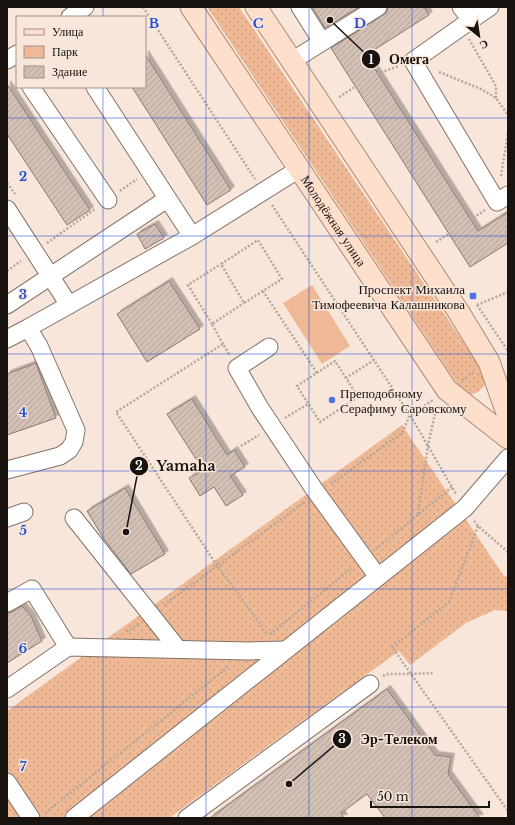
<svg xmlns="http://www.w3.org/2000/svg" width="515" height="825" viewBox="0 0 515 825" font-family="'Libre Baskerville',serif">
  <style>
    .grass { fill: url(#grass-dots) }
    .park { fill: #eeb994 }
    .building { fill: url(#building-hatch); stroke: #89796e; filter: url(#shadow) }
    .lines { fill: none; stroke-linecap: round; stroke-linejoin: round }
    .minor-casing { stroke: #827268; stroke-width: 19 }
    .major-casing { stroke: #ad8a72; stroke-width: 23 }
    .path { stroke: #b4a69c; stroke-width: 2.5; stroke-dasharray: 2 2; stroke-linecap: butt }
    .minor { stroke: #fff; stroke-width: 17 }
    .major { stroke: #fddfcb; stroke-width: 21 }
    .grid { fill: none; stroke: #1d4ed8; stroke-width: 1; stroke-opacity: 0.55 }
    .poi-dot { fill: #4a75e8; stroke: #f8e6da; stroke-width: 1.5 }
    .labels { text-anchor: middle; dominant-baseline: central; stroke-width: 3; stroke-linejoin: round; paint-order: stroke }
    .street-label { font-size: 13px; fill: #19130f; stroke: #f8e6da }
    .poi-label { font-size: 13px; fill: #19130f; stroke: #f8e6da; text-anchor: end }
    .grid-label { font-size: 13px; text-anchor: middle; font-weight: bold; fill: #1d4ed8; stroke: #f8e6da; stroke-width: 3; stroke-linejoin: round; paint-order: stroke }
    .leader { fill: none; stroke: #19130f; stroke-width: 1.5 }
    .callout-dot { fill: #19130f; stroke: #f8e6da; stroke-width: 1.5 }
    .mark-label { font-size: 12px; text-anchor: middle; font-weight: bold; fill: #fff }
    .callout-label { font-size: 14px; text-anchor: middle; font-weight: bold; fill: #19130f; stroke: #f8e6da; stroke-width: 3; stroke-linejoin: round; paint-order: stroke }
  </style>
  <defs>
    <pattern id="grass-dots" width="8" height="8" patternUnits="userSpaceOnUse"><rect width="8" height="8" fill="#eeb994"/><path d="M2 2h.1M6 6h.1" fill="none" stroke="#cc9e7e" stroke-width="1.8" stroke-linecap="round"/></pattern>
    <pattern id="building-hatch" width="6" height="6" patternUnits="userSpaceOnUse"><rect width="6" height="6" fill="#d2c0b5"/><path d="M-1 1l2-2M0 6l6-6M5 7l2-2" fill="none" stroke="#b4a49a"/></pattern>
    <filter id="shadow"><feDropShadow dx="3.5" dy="-3.5" stdDeviation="0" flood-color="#0004"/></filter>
  </defs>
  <rect width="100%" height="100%" fill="#f8e6da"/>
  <g class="grass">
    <path d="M207,7H239L304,105L488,379C481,390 478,396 464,394Z"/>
    <path d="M402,425L504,576L508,577V611L495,610L466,623L410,665L399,651L169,818H7V711Z"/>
  </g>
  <path class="park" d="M312,285L350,346L322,364L283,303Z"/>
  <g class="building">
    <path d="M312,7H359L325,28Z"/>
    <path d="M388,7H424L429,15L366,55L478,231L508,212V243L470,267L331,48L383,15L387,12Z"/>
    <path d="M145,54L231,190L207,205L132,87H145Z"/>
    <path d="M7,84L90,210L67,225L7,134Z"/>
    <path d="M155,224L164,238L145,249L137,234Z"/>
    <path d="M169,281L200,329L147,362L117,314Z"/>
    <path d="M36,363L56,418L7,435V374Z"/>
    <path d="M192,399L227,455L234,450L245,467L230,476L243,495L226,506L214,487L200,496L189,478L203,470L167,414Z"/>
    <path d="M125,488L165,554L131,574L104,539L87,511Z"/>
    <path d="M22,606L31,616L42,641L7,663V613L12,612Z"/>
    <path d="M387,689L435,755L451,757L448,774L480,818H385L367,794L341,813L344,818H210Z"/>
  </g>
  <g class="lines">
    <g class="minor-casing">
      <g id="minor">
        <path d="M300,7L322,42"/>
        <path d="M461,7L471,20L413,61L497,202L508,195"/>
        <path d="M70,17L85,7"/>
        <path d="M471,20L490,7"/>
        <path d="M7,60L17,54"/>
        <path d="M292,61L322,42L378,7"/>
        <path d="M31,87L108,200"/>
        <path d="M95,87L192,236"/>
        <path d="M7,209L69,305"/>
        <path d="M7,305L167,199"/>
        <path d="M7,339L28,328L192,236L299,169"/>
        <path d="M269,347L237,368L260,408L314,489L378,577"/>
        <path d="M7,470L60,456L69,450L74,442L76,430L39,346L28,328"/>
        <path d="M7,518L24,512"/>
        <path d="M74,518L178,649"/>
        <path d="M7,603L32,589L68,647"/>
        <path d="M7,689L68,647L248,651L285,650"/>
        <path d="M7,782L31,818"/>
        <path d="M74,818L465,508L508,458"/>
        <path d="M187,818L370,684"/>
      </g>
    </g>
    <g class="major-casing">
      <g id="major">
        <path id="s1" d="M191,7L447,390L508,438"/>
        <path d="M256,7L458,311L489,362L508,416"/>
      </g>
    </g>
    <g class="path">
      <path d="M143,7L255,179"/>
      <path d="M469,39L496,86V98"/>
      <path d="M439,72L481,89L496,98L508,115"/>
      <path d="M377,74L399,66"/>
      <path d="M339,97L355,87"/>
      <path d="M501,176L508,133"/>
      <path d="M7,183L15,194"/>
      <path d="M120,191L137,179"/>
      <path d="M272,205L410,415L456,494"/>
      <path d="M470,220L485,210"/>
      <path d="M436,242L449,234"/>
      <path d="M47,243L95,209"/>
      <path d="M7,271L21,261"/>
      <path d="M263,291L244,303L221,264L258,240L282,279L263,291L317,373"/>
      <path d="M477,305L508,351"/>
      <path d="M477,305L508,292"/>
      <path d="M212,324L188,285L221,264"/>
      <path d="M223,344L212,324L244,303"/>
      <path d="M229,354L223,344L116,412L214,561L268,635"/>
      <path d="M346,378L335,361L297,386L320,422L358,397L346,378L374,360"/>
      <path d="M462,380L474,372"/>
      <path d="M285,418L308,404"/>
      <path d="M241,446L259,435"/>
      <path d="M331,484L402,433L410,415L433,400"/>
      <path d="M418,514L428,445L437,405"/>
      <path d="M474,521L478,526L508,552"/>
      <path d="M478,526L449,602L392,647L508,811"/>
      <path d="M376,549L452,487"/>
      <path d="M164,605L305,502"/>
      <path d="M127,632L139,623"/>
      <path d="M270,634L352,568"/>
      <path d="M383,676L388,674H411L434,673"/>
      <path d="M45,813L228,667"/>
    </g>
    <use href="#minor" class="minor"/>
    <use href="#major" class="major"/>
  </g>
  <path class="grid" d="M103,7V17M206,7V818M309,7V818M412,7V818M103,87V818M7,118H508M7,236H508M7,354H508M7,471H508M7,589H508M7,707H508"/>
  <g class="poi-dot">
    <rect x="469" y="292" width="8" height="8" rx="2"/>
    <circle cx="332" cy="400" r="4"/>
  </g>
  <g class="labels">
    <g class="street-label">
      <text stroke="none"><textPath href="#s1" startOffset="257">Молодёжная улица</textPath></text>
    </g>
    <g class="poi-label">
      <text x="465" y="289">Проспект Михаила<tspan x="465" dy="15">Тимофеевича Калашникова</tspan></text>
      <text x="340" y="393" text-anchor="start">Преподобному<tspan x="340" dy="15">Серафиму Саровскому</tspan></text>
    </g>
  </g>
  <g class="grid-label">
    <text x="154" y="28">B</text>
    <text x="258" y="28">C</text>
    <text x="360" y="28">D</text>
    <text x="23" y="181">2</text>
    <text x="23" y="299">3</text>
    <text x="23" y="417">4</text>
    <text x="23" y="535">5</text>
    <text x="23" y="653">6</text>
    <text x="23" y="771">7</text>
  </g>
  <path class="leader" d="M330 20L371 59M126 532L139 466M289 784L342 739"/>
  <g class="callout-dot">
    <circle cx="330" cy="20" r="4"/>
    <circle cx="126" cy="532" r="4"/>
    <circle cx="289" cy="784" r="4"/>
    <circle cx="371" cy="59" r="10"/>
    <circle cx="139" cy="466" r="10"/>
    <circle cx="342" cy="739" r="10"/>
  </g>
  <g class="mark-label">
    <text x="371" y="64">1</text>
    <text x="139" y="470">2</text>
    <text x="342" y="743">3</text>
  </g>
  <g class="callout-label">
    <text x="409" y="64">Омега</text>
    <text x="186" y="471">Yamaha</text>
    <text x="399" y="744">Эр-Телеком</text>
  </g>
  <rect width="515" height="825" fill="none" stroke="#19130f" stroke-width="16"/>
  <rect x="16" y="16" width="130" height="72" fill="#f8e6da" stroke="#9f9289"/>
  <rect x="24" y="29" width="20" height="6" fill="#fddfcb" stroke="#9f9289"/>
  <text x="52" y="36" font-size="12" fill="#19130f">Улица</text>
  <rect x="24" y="46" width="20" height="12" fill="#eeb994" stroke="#9f9289"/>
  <text x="52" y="56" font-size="12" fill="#19130f">Парк</text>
  <rect x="24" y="66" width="20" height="12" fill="url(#building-hatch)" stroke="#9f9289"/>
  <text x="52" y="76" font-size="12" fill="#19130f">Здание</text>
  <g transform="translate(479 36) rotate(150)" stroke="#f8e6da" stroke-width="3" paint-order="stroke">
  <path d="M0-3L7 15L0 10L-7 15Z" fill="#19130f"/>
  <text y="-6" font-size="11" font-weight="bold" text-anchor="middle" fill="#19130f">С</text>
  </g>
  <path d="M371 801v6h118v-6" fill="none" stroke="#19130f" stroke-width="2"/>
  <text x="377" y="801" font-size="12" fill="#19130f" stroke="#f8e6da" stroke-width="3" paint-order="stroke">50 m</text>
</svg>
